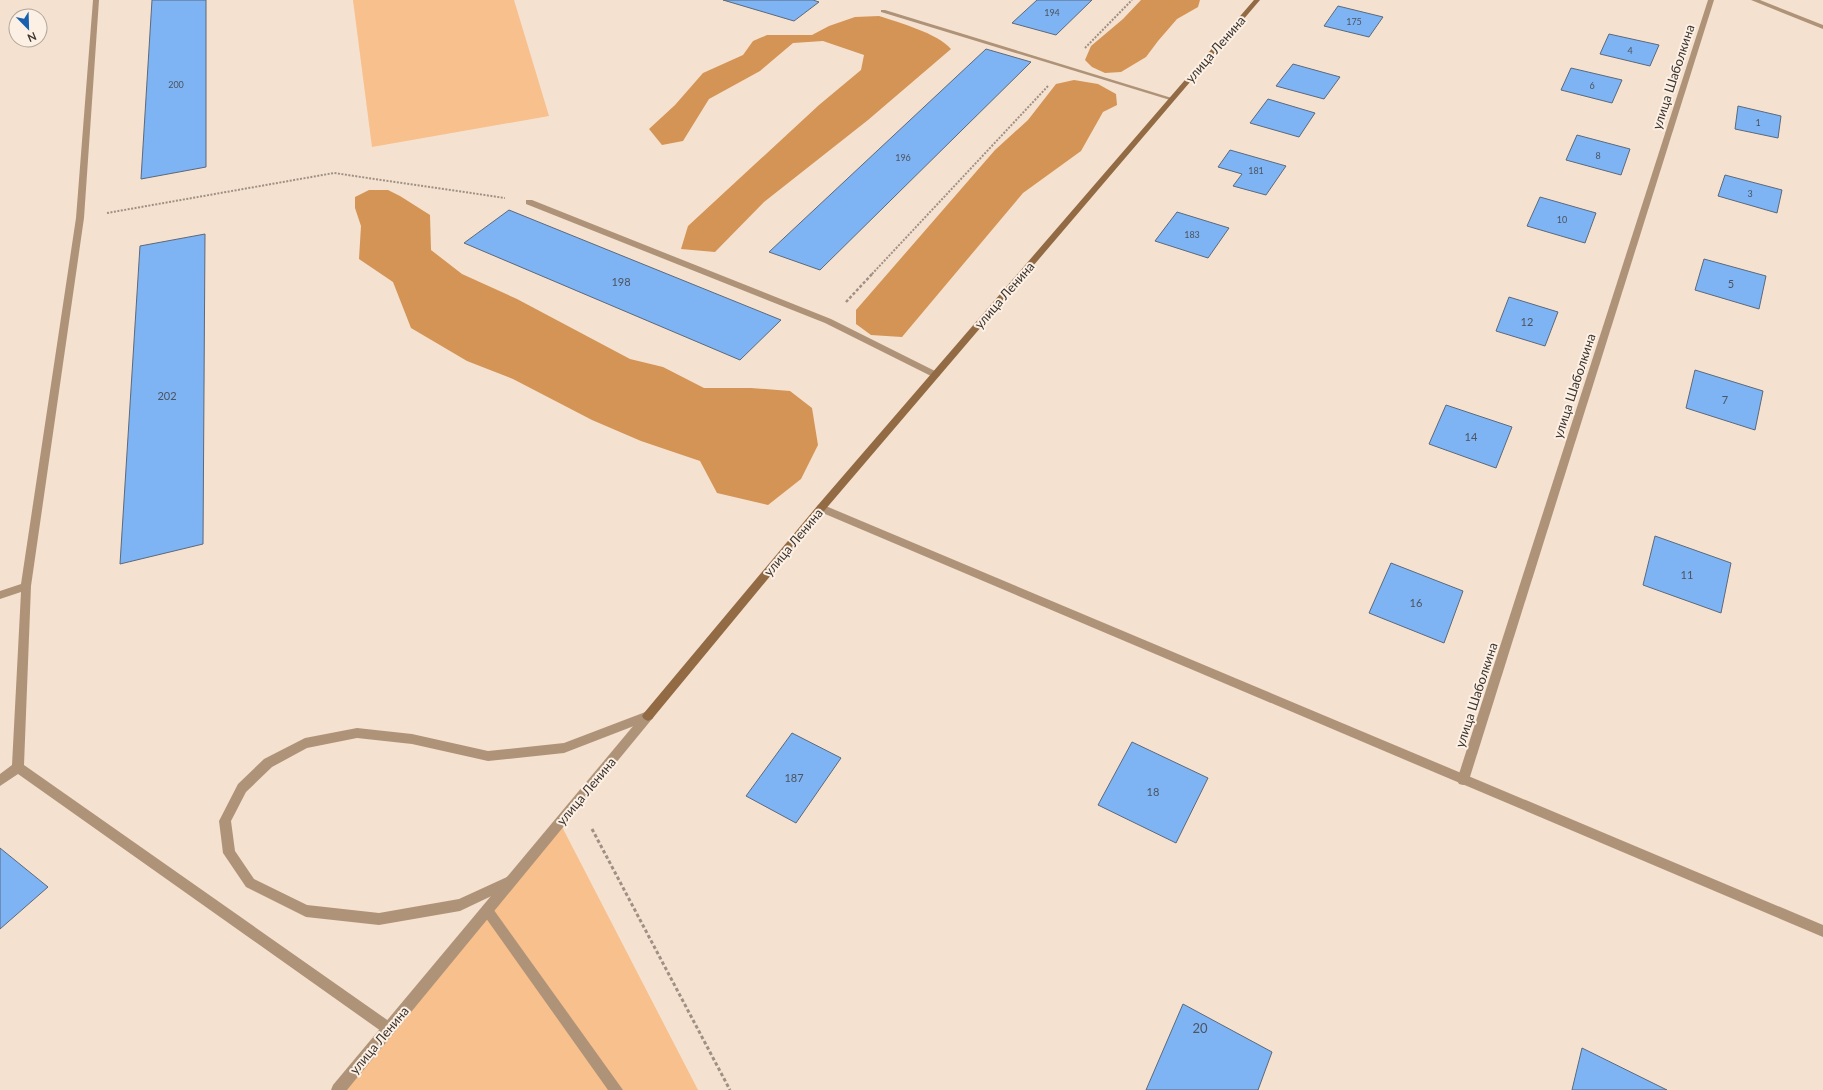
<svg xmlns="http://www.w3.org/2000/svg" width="1823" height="1090" viewBox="0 0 1823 1090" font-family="Lato,sans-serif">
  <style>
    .green { fill: #f7c08c }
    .forest { fill: #d39455 }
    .building { fill: #7eb3f4; stroke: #5b697b }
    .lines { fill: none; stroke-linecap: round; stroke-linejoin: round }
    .path-far2 { stroke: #9f9083; stroke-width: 2; stroke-dasharray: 2 1.5; stroke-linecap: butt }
    .path-far1 { stroke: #9f9083; stroke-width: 2.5; stroke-dasharray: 3 2; stroke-linecap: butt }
    .path { stroke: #9f9083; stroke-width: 3; stroke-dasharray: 3.5 2.5; stroke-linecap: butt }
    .service { fill: #ae9379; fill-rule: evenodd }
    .minor { fill: #ae9379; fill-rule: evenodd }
    .tertiary { fill: #ae9379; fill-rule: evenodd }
    .secondary { fill: #926a43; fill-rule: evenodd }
    .labels { text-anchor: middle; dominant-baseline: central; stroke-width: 4; stroke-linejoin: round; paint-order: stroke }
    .far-number-label { font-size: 9px; fill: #4c545f }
    .number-label { font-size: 11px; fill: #4c545f }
    .street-label { font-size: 13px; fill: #3c342d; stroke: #fcf0e5 }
    .near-number-label { font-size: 13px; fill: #4c545f }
  </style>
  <rect width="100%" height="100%" fill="#f5e1cf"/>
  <g class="green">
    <path d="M353,0H514L549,116L372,147Z"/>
    <path d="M560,823L698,1090H338Z"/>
  </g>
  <g class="forest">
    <path d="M1141,0H1200L1198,7L1177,19L1158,41L1146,57L1121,72L1105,73L1092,67L1085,60L1091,46L1123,19Z"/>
    <path d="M879,16C900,23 937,33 951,49L868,120L764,202L715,252L681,249L688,226L819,105L861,70L864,55L823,41L793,43L760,71L709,99L683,141L662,145L649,129L675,105L703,73L743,55L753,41L767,35H812L829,26L855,17Z"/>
    <path d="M1074,80L1098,84L1116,94L1117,105L1103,112L1081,151L1023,193L902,337L871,335L856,324V310L995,150L1028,120L1056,84Z"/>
    <path d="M369,190H388L400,196L430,215L431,250L462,274L517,299L630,359L663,367L704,388H751L790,391L812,408L818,445L801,479L768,505L717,493L700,461L641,441L592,420L513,379L467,361L411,328L393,282L359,259L361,226L355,208V197Z"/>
  </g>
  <g class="building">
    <path d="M152,0H206V167L141,179Z"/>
    <path d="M723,0H813L819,2L794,21Z"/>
    <path d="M1037,0H1092L1056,35L1012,23Z"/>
    <path d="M1338,6L1383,17L1369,37L1324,26Z"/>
    <path d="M1609,34L1659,45L1650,66L1600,54Z"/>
    <path d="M986,49L1031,62L820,270L769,252Z"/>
    <path d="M1293,64L1340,77L1324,99L1276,86Z"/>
    <path d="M1571,68L1622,80L1612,103L1561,90Z"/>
    <path d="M1268,99L1315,113L1299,137L1250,123Z"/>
    <path d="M1738,106L1781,116L1778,138L1735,129Z"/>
    <path d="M1577,135L1630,149L1621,175L1566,160Z"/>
    <path d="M1230,150L1286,166L1266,195L1233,186L1242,174L1218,167Z"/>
    <path d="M1725,175L1782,190L1777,213L1718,196Z"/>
    <path d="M1540,197L1596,213L1585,243L1527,226Z"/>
    <path d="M509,210L781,320L740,360L464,243Z"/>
    <path d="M1177,212L1229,228L1208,258L1155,241Z"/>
    <path d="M205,234L203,544L120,564L140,246Z"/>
    <path d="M1704,259L1766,276L1759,309L1695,290Z"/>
    <path d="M1509,297L1558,312L1545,346L1496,331Z"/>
    <path d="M1695,370L1763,391L1755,430L1686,408Z"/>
    <path d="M1446,405L1512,427L1496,468L1429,444Z"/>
    <path d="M1655,536L1731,563L1721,613L1643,585Z"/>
    <path d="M1391,563L1463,591L1444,643L1369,613Z"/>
    <path d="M792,733L841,758L796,823L746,796Z"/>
    <path d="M1132,742L1208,778L1176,843L1098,805Z"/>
    <path d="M0,848L48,887L0,929Z"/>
    <path d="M1183,1004L1272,1052L1258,1090H1146Z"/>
    <path d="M1582,1048L1667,1090H1572Z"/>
  </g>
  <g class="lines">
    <g class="path-far2">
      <path d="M1085,48L1132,0"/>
      <path d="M107,213L334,173L505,198"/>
      <path d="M872,274L1048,86"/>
    </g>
    <path class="path-far1" d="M846,302L873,273"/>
    <path class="path" d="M592,829L730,1090"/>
    <g class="service">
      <path d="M93,0H99L84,218L31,586L24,765L393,1024L395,1029L393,1034L388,1036L18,774L0,786V774L12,765L21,592L0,599V591L21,584L76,218Z"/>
      <path d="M1708,0H1714L1469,780L1467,784L1463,785L1459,784L1457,780Z"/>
      <path d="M1751,0H1760L1823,25V29Z"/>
      <path d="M881,10H885L1175,99L1170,100L881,12Z"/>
      <path d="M526,200H532L831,319L939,373L940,375L936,378L933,377L825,323L526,204Z"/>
      <path d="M648,711L652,713L654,716L652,719L564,753L488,761L412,744L357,738L307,748L272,767L246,792L231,821L235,851L254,879L307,905L379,913L459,899L507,877L511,875L515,877L517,881L515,885L460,911L379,925L306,917L246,887L223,853L219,821L238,784L264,759L305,738L357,728L412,734L488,751L564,743Z"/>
      <path d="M487,904L491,906L623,1090H608L483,914L481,910L483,906Z"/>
    </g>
    <path class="minor" d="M648,711L652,713L654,716L652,719L347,1090H331L333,1085L644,713Z"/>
    <path class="tertiary" d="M821,504L1823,925V937L818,511L816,508L818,505Z"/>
    <path class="secondary" d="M1254,0H1260L824,511L652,719L648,721L644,719L642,716L644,713L818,505Z"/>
  </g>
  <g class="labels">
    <g class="far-number-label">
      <text x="1052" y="12">194</text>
      <text x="1354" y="21">175</text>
      <text x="1630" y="50">4</text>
      <text x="176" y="84">200</text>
      <text x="1592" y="85">6</text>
      <text x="1758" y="122">1</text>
      <text x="1598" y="155">8</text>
      <text x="903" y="157">196</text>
      <text x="1256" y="170">181</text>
      <text x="1750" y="193">3</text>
      <text x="1562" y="219">10</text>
      <text x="1192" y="234">183</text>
    </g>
    <g class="number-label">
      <text x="621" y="281">198</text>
      <text x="1731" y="283">5</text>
      <text x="1527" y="321">12</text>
      <text x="167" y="395">202</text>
      <text x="1725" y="399">7</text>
      <text x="1471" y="436">14</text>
      <text x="1687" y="574">11</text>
      <text x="1416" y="602">16</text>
      <text x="794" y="777">187</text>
      <text x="1153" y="791">18</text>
    </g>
    <g class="street-label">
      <text transform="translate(1215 49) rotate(-49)">улица Ленина</text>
      <text transform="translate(1673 77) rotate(-72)">улица Шаболкина</text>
      <text transform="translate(1004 295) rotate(-49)">улица Ленина</text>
      <text transform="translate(1574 386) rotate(-72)">улица Шаболкина</text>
      <text transform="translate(793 542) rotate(-50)">улица Ленина</text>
      <text transform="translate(1476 695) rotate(-72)">улица Шаболкина</text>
      <text transform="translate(586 791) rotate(-50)">улица Ленина</text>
      <text transform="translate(379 1040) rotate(-50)">улица Ленина</text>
    </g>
    <g class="near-number-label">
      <text x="1200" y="1028">20</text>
    </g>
  </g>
  <g transform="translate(28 28) rotate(157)"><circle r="19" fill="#fcf0e5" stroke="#afa59b"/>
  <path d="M0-3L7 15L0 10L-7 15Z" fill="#1660af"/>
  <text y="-6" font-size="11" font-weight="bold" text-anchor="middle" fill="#3c342d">N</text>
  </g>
</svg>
